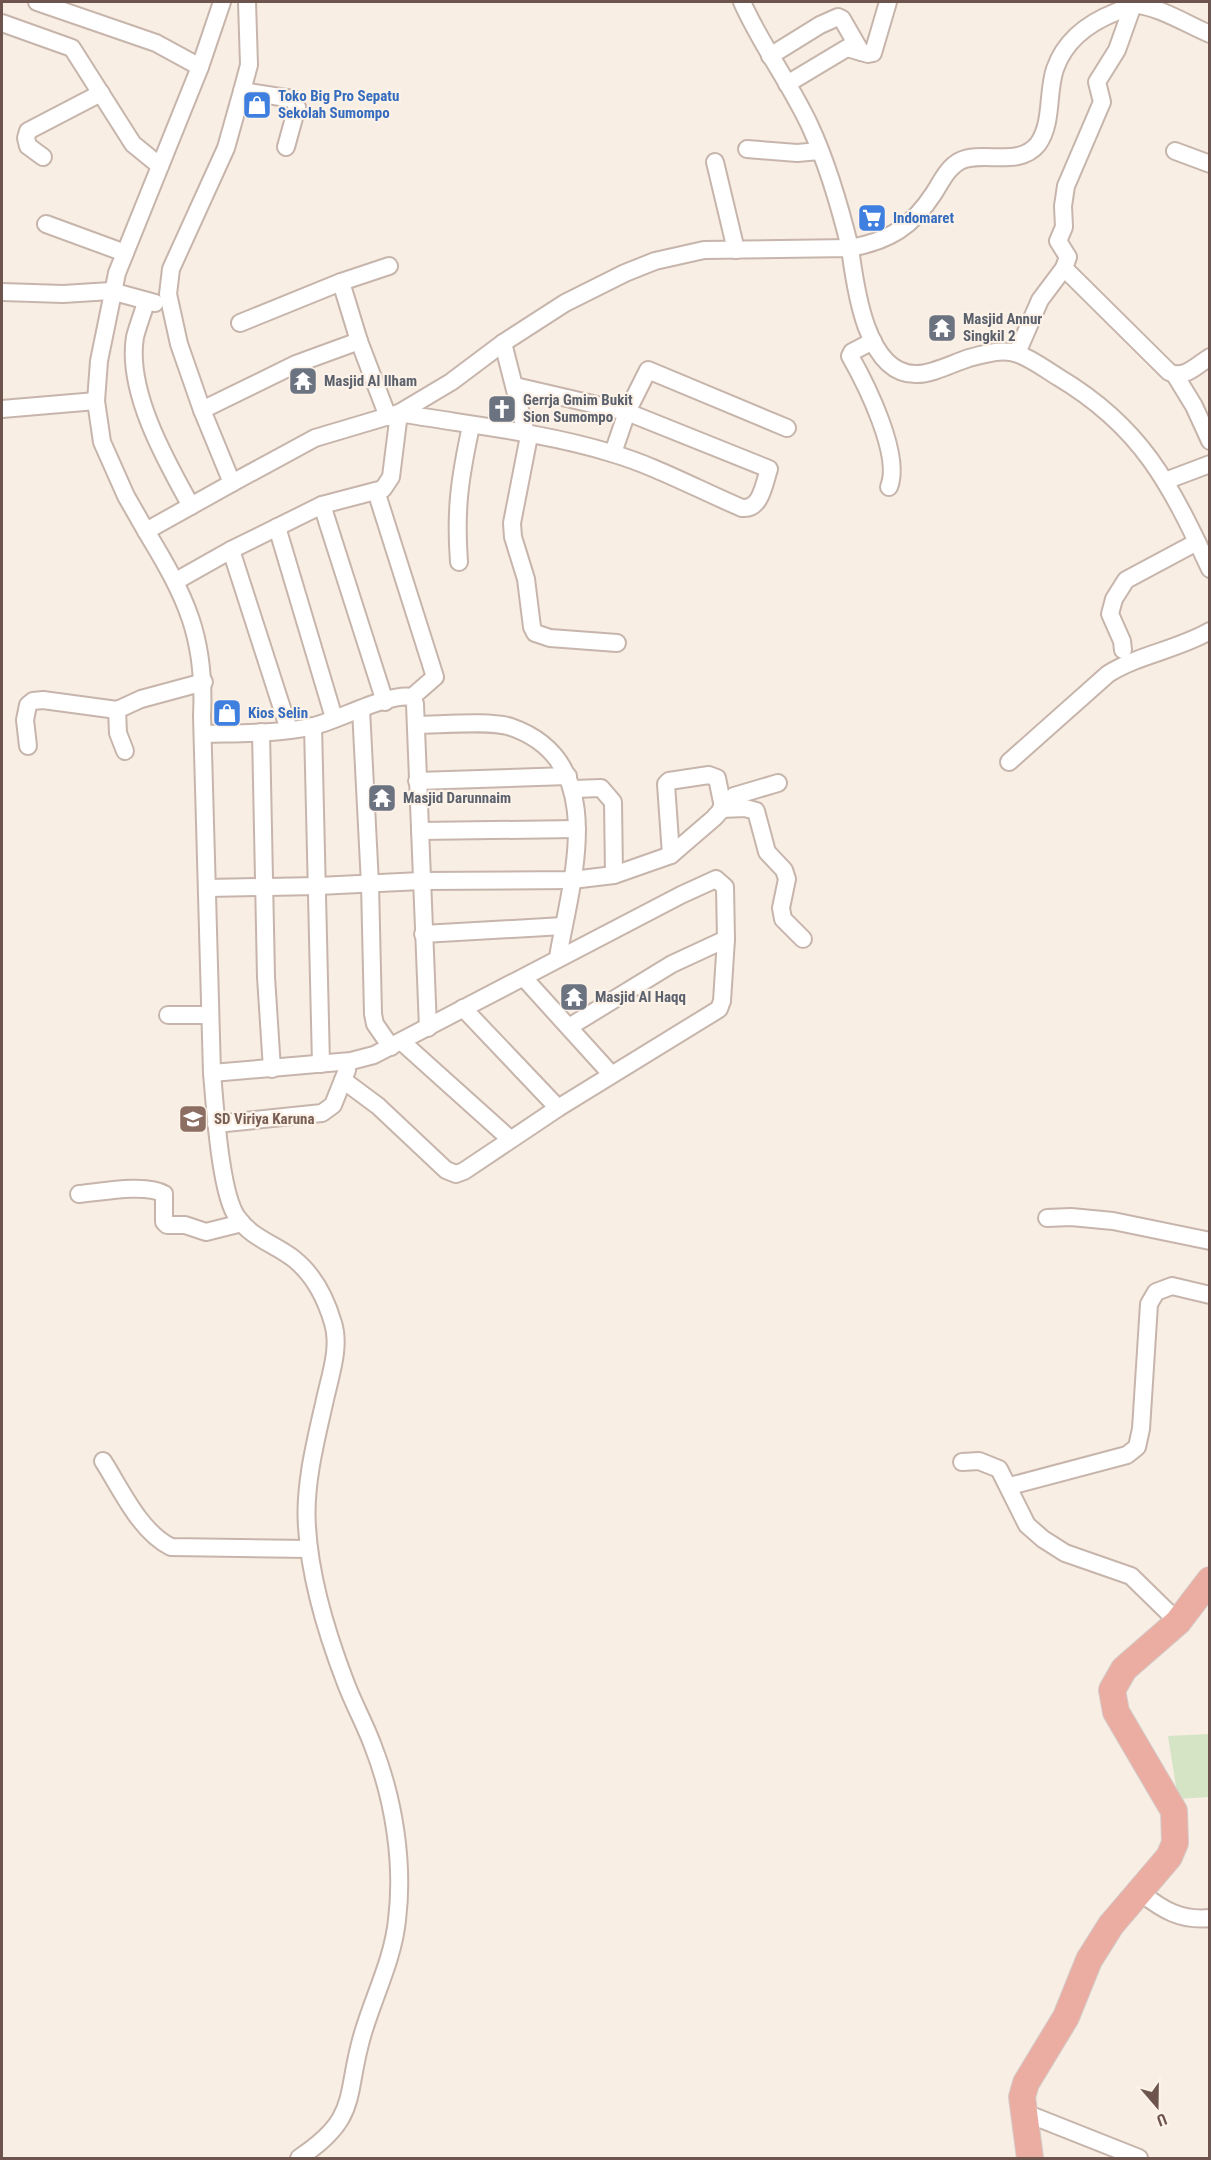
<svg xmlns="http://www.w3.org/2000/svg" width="1211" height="2160" viewBox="0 0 1211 2160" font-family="'Roboto Condensed',sans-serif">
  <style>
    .green { fill: #d4e4c4 }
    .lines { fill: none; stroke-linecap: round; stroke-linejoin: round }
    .minor-casing { stroke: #c7b5ac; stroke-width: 20 }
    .highway-casing { stroke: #d3ccca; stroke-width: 28 }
    .minor { stroke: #fff; stroke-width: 16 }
    .highway { stroke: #ebada2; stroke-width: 26 }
    .labels { text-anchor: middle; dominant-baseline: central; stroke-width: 4.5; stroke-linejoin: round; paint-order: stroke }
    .shop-label { font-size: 15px; font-weight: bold; fill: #366cbe; stroke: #fcf2e8; text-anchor: start }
    .worship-label { font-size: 15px; font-weight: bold; fill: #5b616d; stroke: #fcf2e8; text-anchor: start }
    .education-label { font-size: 15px; font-weight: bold; fill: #785e54; stroke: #fcf2e8; text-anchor: start }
  </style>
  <rect width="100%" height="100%" fill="#f8eee3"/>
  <path class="green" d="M1209,1734V1797L1178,1799L1168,1736Z"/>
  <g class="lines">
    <g class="minor-casing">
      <g id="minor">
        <path d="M37,2L156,43L200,67"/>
        <path d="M247,2L249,65L242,91L226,148L171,269L168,294L179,344L202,410L232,483L315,438L399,413L451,382L503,343L565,303L625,273L655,261L704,250L850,248C855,286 866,376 917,374C933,374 953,363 969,358C984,354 1003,348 1018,354C1032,359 1045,369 1058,377C1142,427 1170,484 1210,569"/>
        <path d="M742,2C761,45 790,83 810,126C828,165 840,207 850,248C889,241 912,227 934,193C941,182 948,167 960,161C983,150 1019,168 1038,144C1053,123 1047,92 1055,69C1065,40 1088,23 1116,12C1121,10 1128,5 1133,5C1155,4 1190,26 1210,34"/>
        <path d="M2,23L72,48L133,144L160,166"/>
        <path d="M770,56L820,25L838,17L842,19L861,52"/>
        <path d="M787,84L847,48L868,54L873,53L888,2"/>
        <path d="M242,91L293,99L297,107L286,147"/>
        <path d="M747,149L797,153L820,151"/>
        <path d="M1175,151L1210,164"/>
        <path d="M43,157L28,146L26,138L28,131L101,93"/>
        <path d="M715,162L736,250"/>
        <path d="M46,224L125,253"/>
        <path d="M1064,268L1068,257L1058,241L1064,227L1063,206L1066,186L1102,102L1097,82L1117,50L1133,5L1128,2"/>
        <path d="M341,282L359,341"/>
        <path d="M2,292L63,294L111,291L155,303"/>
        <path d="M146,302C143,313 138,325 135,337C126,391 166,461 191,506"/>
        <path d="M240,323L341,282L389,266"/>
        <path d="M873,341L852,352L850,356C866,384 902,456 889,487"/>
        <path d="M503,343L528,441L512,523L513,537L526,579L532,627L535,633L550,638L617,643"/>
        <path d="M1017,353L1040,300L1064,268L1169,372C1184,380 1197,365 1210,357"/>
        <path d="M1175,375L1194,406L1210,441"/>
        <path d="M2,409L96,401"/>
        <path d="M202,410L296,364L359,341L388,417"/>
        <path d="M613,453L627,412L648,370L787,428"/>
        <path d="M1165,481L1210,464"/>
        <path d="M232,483L146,531C186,597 206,637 202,716L212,1073C215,1105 220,1193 237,1217C251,1238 275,1244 294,1259C314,1275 326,1299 333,1323C341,1348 329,1379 324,1404C315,1443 304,1487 307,1527C310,1578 327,1634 345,1681C353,1703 365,1724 373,1746C394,1800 404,1863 397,1920C393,1959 374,1996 363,2033C344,2096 361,2117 299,2158"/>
        <path d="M376,491L435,677L412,697"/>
        <path d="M322,505L385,702"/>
        <path d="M277,527L334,718"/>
        <path d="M146,531L126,496L102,442L96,401L99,361L117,273L200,67L222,2"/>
        <path d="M459,562C455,509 460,477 471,426"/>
        <path d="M176,581L231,550"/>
        <path d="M1123,650L1122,641L1110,614L1114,599L1126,580L1197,542"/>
        <path d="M361,709L370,884L373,1014L375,1024L391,1047"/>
        <path d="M416,725C439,725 491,720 511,727C611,762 571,881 558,957"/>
        <path d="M313,726L321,1064"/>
        <path d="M289,730L231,550L322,505L383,489L391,477L399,413C469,425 542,432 611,453C656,466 699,490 742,508C761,510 764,484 769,469L627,412L515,386"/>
        <path d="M261,732L266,977L272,1069"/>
        <path d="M203,734C239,733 275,734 310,727C336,722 388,692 412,697L415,704L428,1028"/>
        <path d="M28,746L25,720L28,705L33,701L43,700L117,710"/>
        <path d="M125,751L118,733L117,710L141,699L204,682"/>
        <path d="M1009,762L1108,674C1140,654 1177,650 1210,631"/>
        <path d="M417,781L568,776"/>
        <path d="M574,789L601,788L613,802L614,875"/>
        <path d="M721,809L745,808L756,811L767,852L784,870L787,879L781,908L783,919L803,939"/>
        <path d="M420,831L577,829"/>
        <path d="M671,855L666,784L669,781L709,775L717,778L723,807"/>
        <path d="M207,888L318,886L421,881L572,880L614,875L671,855L714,818L734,796L778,783"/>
        <path d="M423,934L563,926"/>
        <path d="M524,978L611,1074"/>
        <path d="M463,1008L558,1108"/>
        <path d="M168,1015H210"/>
        <path d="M569,1027L672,964L726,939"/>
        <path d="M402,1042L510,1139"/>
        <path d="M212,1073L351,1061L374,1055L681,895L716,879L725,887L726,939L722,1001L719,1009L558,1108L464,1171L456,1174L446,1170L378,1106L343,1080"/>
        <path d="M216,1124L322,1113L333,1105L347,1070"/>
        <path d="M79,1194C100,1192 147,1183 164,1194V1222L167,1225H185L206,1232L242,1223"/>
        <path d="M1047,1218L1071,1217L1113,1221L1210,1241"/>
        <path d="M103,1461C121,1489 140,1532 171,1547L309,1549"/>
        <path d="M962,1462L979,1461L999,1469L1027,1525L1043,1539L1065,1553L1131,1576L1178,1622"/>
        <path d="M1010,1486L1127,1455L1137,1447L1141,1429L1149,1304L1156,1292L1172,1286L1210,1295"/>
        <path d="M1141,1893C1163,1910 1181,1921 1210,1918"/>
        <path d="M1023,2112L1139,2158"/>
      </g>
    </g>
    <g class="highway-casing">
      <path id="highway" d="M1030,2158L1022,2097L1026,2083L1066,2017L1089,1960L1111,1925L1169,1857L1175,1843L1174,1811L1116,1712L1112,1690L1124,1669L1178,1622L1210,1580"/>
    </g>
    <use href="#minor" class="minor"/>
    <use href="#highway" class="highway"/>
  </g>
  <defs>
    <g id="shop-square" transform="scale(1.5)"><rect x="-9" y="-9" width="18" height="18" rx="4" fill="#3f7fe0" stroke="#fcf2e8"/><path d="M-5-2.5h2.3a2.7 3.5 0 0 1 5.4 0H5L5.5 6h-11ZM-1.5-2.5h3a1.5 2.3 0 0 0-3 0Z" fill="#fff"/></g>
    <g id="supermarket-square" transform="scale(1.5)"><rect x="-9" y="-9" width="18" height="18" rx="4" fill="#3f7fe0" stroke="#fcf2e8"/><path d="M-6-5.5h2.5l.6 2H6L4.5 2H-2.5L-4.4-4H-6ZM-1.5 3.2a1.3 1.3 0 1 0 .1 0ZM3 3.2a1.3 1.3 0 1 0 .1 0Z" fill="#fff"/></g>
    <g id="temple-square" transform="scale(1.5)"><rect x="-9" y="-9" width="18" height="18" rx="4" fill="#6b7280" stroke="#fcf2e8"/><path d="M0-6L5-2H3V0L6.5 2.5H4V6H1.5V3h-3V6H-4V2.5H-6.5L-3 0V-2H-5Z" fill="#fff"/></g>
    <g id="church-square" transform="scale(1.5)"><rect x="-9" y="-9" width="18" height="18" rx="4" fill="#6b7280" stroke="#fcf2e8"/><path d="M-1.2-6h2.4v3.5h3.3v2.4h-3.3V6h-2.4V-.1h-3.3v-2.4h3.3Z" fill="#fff"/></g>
    <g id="school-square" transform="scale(1.5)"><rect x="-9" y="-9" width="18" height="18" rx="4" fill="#8d6e63" stroke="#fcf2e8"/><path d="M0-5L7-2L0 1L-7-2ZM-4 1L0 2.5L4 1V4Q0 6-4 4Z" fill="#fff"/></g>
  </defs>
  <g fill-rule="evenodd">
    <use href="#shop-square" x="257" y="105"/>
    <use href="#supermarket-square" x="872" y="218"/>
    <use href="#temple-square" x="942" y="328"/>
    <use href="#temple-square" x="303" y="381"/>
    <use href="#church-square" x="502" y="409"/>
    <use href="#shop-square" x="227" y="713"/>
    <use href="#temple-square" x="382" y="798"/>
    <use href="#temple-square" x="574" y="997"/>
    <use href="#school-square" x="193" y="1119"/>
  </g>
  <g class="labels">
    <g class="shop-label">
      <text x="278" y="96">Toko Big Pro Sepatu<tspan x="278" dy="17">Sekolah Sumompo</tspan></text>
      <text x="893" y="218">Indomaret</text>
      <text x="248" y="713">Kios Selin</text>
    </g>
    <g class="worship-label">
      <text x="963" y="319">Masjid Annur<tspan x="963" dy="17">Singkil 2</tspan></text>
      <text x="324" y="381">Masjid Al Ilham</text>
      <text x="523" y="400">Gerrja Gmim Bukit<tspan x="523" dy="17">Sion Sumompo</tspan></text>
      <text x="403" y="798">Masjid Darunnaim</text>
      <text x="595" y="997">Masjid Al Haqq</text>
    </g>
    <g class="education-label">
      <text x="214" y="1119">SD Viriya Karuna</text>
    </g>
  </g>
  <rect width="1211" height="2160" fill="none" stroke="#6d554d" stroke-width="6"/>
  <g transform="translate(1157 2106) rotate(160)" stroke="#fcf2e8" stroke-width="4.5" paint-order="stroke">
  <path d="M0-4.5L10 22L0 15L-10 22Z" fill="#6d554d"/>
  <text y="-9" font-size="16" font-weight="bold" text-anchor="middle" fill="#6d554d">U</text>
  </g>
</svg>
